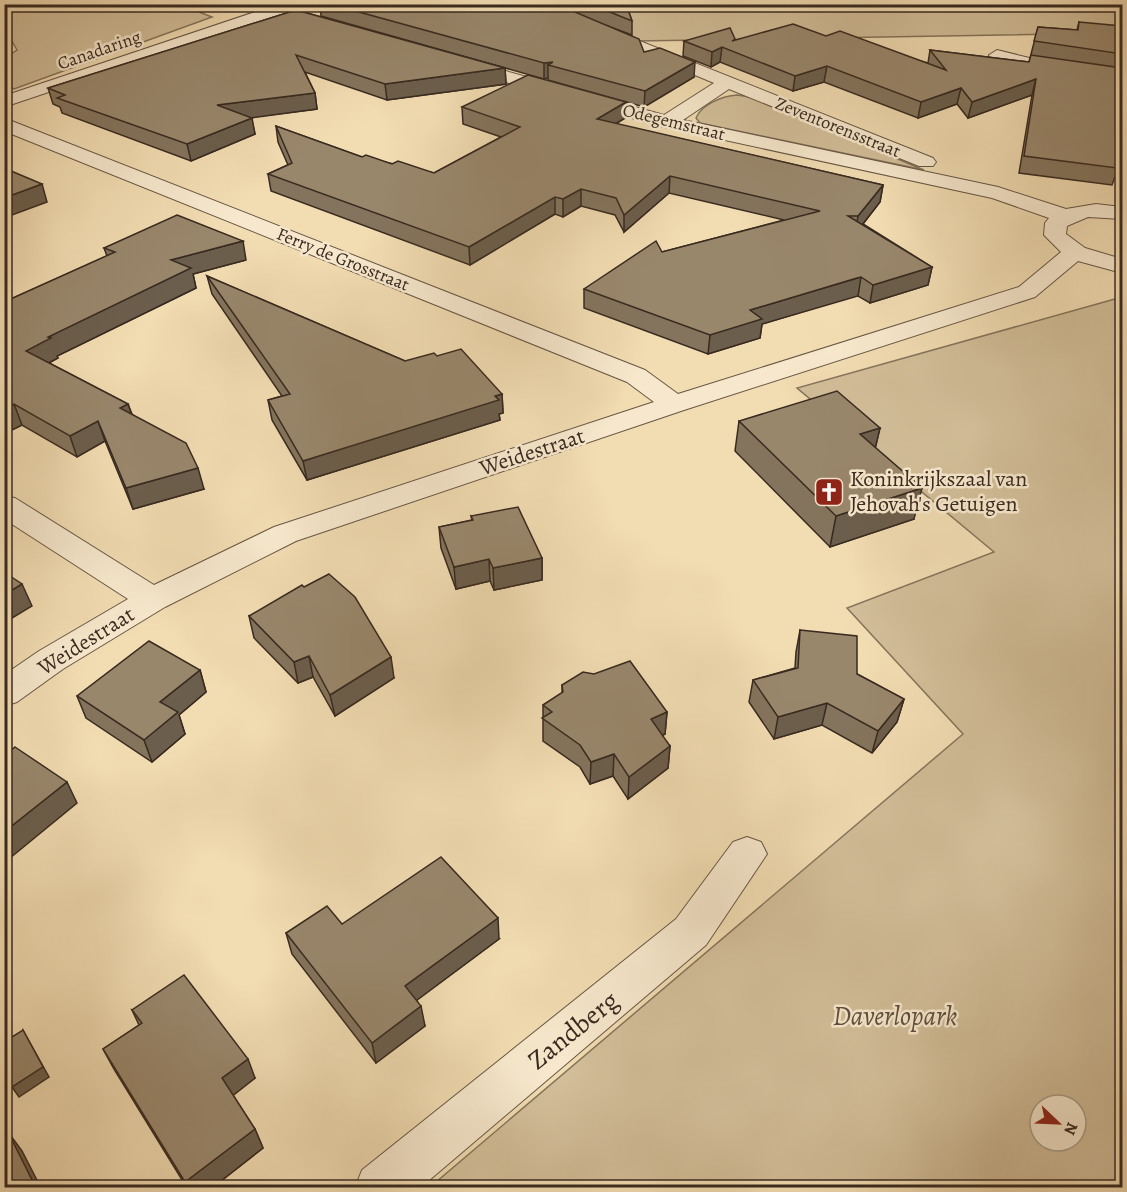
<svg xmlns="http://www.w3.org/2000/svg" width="1127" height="1192" viewBox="0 0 1127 1192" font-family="Alegreya,serif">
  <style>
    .green { fill: #d2be99; stroke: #85745c; stroke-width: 1.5; fill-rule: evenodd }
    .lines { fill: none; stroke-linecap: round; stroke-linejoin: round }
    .street-casing { stroke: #665644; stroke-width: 2 }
    .street { fill: #f7e8cd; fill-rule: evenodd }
    .wall { fill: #84745d; stroke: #382a20; stroke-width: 1.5 }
    .shaded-wall { fill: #6b5e4c; stroke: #382a20; stroke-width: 1.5 }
    .building { fill: #99876c; stroke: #382a20; stroke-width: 1.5 }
    .labels { text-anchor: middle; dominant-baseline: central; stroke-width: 5; stroke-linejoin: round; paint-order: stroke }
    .far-street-label { font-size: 18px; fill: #382a20; stroke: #f7e8cd }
    .street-label { font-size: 22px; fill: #382a20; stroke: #f7e8cd }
    .poi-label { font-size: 22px; fill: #382a20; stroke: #f7e8cd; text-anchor: start }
    .near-park-label { font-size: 27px; font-style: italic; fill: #5e4f3e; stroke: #f7e8cd }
    .near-street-label { font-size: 27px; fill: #382a20; stroke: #f7e8cd }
  </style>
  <rect width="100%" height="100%" fill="#f2dcb2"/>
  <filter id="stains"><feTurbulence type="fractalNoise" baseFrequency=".00333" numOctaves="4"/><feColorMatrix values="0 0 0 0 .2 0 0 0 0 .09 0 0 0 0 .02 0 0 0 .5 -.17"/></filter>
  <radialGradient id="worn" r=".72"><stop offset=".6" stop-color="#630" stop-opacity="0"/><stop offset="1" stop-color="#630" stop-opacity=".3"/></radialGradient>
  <g class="green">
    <path d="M5,4L181,5L212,17L14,89L5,85V58L17,50L5,29Z"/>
    <path d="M555,5H1122V33L636,41Z"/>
    <path d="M737,95L750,97L924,170L700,123L696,118C702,104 723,96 737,95Z"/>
    <path d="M1122,297V1187L429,1188L963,734L847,608L994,552L797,388ZM1040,1105H1076V1141H1040Z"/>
  </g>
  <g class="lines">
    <g class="street-casing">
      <g id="street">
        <path d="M245,4H271L331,22L333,25L325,30L275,16L4,107V96L258,11Z"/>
        <path d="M525,4H547L933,158L936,162L933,166H919L729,89L683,120L998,187L1066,209L1096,204L1122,207V219L1088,217L1067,226L1066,234L1085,248L1122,259V273L1078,261L1035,297L684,410L296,541L165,607L63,669L17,702L4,706V675L39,651L128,599L4,519V496L15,498L154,585L274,527L654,402L627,382L4,131V118L645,370L678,394L1019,287L1061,252L1044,235L1045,223L1049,218L992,198L660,126L456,68L453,64L456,60L462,59L664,115L714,83Z"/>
        <path d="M997,50L1050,63L1122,72V82L1050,73L991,59L989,55Z"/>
        <path d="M747,837L761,842L767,854L706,945L420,1188H355L362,1170L676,919L733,842Z"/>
      </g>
    </g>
    <use href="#street" class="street"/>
  </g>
  <g class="wall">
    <path d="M320,4H626L632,21V35L597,22L644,52L694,77L644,107L548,80V78L544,79L321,16Z"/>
    <path d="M296,10L505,68L506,84L387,100L305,72L315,93L317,109L251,117L255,134L191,161L62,113L60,107L53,104L48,88Z"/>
    <path d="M1079,22L1122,54V165L1119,177H1115L1112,185L1019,173L1032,95L968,118L957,104L918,118L824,82L793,91L720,62L711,67L683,56L684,41L734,40L826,36L928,63L930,50L1029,62L1038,27L1077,30Z"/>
    <path d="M462,107L625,118L616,124L883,185L880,202L863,224L932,267L928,285L870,303L858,296H854L762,324L760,338L708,354L584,308V289L662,252L784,220L669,193L624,232L615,215L581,206L563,217L555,214L470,265L271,191L268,174L288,165L278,142L276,126L362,157L434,173L501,137L463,124Z"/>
    <path d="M104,248L246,260L193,274L196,288L57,356L58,358L49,363L128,404L132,414L204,489L133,509L105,441L77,457L22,425L8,432L4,430V302L107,256Z"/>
    <path d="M207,276L405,361L437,356L502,394L503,413L499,414L500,420L307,480L272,420L268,400L282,396L212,294Z"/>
    <path d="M739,421L880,428L875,448L914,519L830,547L735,451Z"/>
    <path d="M471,516L542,558V580L494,590L490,581L456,589L441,548L439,527L472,520Z"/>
    <path d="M249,616L394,678L335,716L313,677L298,683L254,638Z"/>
    <path d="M800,630L857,674L904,699L897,722L872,753L822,725L774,739L749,702L753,680L795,668L796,652Z"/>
    <path d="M200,670L206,692L179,715L185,734L152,762L86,718L77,696Z"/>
    <path d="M562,685L667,712L665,734L662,736L670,746L668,768L628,799L613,776L590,784L580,767L543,741V705L562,693Z"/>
    <path d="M286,933L499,939L417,1000L425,1026L376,1063L292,954Z"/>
    <path d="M132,1010L255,1078L233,1095L255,1129L263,1148L212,1188H187L114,1069L103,1049L139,1025Z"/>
  </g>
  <g class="shaded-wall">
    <path d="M722,47L720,62L711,67L712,52Z"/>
    <path d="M553,62L548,65V78L544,79V63Z"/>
    <path d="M695,62L694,77L644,107L645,91Z"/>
    <path d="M827,66L824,82L793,91L795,76Z"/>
    <path d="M505,68L506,84L387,100L385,84Z"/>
    <path d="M1036,79L1032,95L968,118L972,102Z"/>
    <path d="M961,88L957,104L918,118L921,102Z"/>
    <path d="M315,93L317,109L221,122L217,105Z"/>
    <path d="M626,102L625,118L597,135V119Z"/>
    <path d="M252,118L255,134L191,161L187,144Z"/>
    <path d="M670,176L669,193L624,232V215Z"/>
    <path d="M42,184L47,202L4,218V198Z"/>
    <path d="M883,185L880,202L855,234L858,216Z"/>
    <path d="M581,189V206L563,217V199Z"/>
    <path d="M555,197V214L470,265L469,247Z"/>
    <path d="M243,241L246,260L193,274L196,288L57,356L58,358L33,371L26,351L171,260Z"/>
    <path d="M932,267L928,285L870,303L873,285Z"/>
    <path d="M861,277L858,296L762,324L760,338L708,354L710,335L750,310Z"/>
    <path d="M502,394L503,413L499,414L500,420L307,480L303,461Z"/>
    <path d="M14,404L22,425L8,432L4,423V409Z"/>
    <path d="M128,404L135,425L120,408Z"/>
    <path d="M98,421L105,441L77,457L70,436Z"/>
    <path d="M880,428L873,458L860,434Z"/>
    <path d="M198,468L204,489L133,509L126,488Z"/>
    <path d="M922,488L914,519L830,547L836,516Z"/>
    <path d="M542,558V580L494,590L493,568Z"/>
    <path d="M489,559L490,581L456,589L454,567Z"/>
    <path d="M22,584L32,606L4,623V595Z"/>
    <path d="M309,656L313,677L298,683L294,662Z"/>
    <path d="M391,657L394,678L335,716L330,695Z"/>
    <path d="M200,670L206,692L179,715L185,734L152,762L144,740L160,702Z"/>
    <path d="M904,699L897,722L872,753L878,731Z"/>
    <path d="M827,703L822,725L774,739L778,717Z"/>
    <path d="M667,712L665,734L649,741L651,719Z"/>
    <path d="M670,746L668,768L628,799L629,777Z"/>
    <path d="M614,754L613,776L590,784L591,762Z"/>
    <path d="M67,782L77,803L4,863V832Z"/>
    <path d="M498,918L499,939L409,1006L405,986Z"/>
    <path d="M421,1006L425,1026L376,1063L372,1043Z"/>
    <path d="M23,1030L49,1077L19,1097L12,1087Z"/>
    <path d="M248,1059L255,1078L231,1097L222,1078Z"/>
    <path d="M255,1129L263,1148L212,1188H188L185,1182Z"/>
    <path d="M8,1132L22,1151L41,1188H36Z"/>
  </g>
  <g class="building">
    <path d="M330,4H556L639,39L644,52L660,48L695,62L645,91L548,65L553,62L544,63Z"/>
    <path d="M590,4H626L632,21Z"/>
    <path d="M296,10L505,68L385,84L296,55L315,93L217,105L252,118L187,144L57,98L65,95L48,88Z"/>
    <path d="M1079,22L1122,26V54L1034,41L1038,27L1078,30Z"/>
    <path d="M793,24L826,36L840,31L946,70L930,50L1029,62L1031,55L1122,68V160L1118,159L1117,168L1024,156L1036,79L972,102L961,88L921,102L827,66L795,76L722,47L712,52L684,41L730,28L735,39L732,41Z"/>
    <path d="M528,75L626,102L597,119L883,185L858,216H848L932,267L873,285L861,277L857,278L750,310L762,319L710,335L584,289L656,241L662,252L820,211L670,176L624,215L616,198L581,189L563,199L555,197L469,247L268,174L292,163L276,126L362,157L366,155L392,164L398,161L434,173L520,127L462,107Z"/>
    <path d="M4,168L42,184L4,198Z"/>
    <path d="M177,215L243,241L171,260L191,268L48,337L51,338L26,351L128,404L120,408L186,443L198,468L126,488L98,421L70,436L14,404L4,409V302L115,252L104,248Z"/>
    <path d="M207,276L405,361L434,353L437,356L461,349L502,394L495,396L499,400L303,461L268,400L290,394Z"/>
    <path d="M837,391L880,428L860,434L922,488L836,516L739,421Z"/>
    <path d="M518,507L542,558L493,568L489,559L454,567L439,527L473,520L471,516Z"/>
    <path d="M4,572L22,584L4,595Z"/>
    <path d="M329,574L355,597L391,657L330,695L309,656L294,662L249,616L302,585L304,587Z"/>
    <path d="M800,630L857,636V674L904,699L878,731L827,703L778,717L753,680L798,668Z"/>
    <path d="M149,641L200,670L160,702L178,712L144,740L77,696Z"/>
    <path d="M630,661L667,712L651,719L670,746L629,777L614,754L591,762L580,745L542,718L552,712L543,705L563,692L562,685L583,672L594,674Z"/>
    <path d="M15,747L67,782L4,832V756Z"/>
    <path d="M441,857L498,918L405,986L421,1006L372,1043L286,933L327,906L342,924Z"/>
    <path d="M184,975L248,1059L222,1078L255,1129L185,1182L103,1049L142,1023L132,1010Z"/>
    <path d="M23,1030L43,1067L12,1087L4,1073V1042Z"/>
    <path d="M8,1132L36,1188H4V1134Z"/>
  </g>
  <defs>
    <g id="church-square" transform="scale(1.5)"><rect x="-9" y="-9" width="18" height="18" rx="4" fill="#8f2418" stroke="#f7e8cd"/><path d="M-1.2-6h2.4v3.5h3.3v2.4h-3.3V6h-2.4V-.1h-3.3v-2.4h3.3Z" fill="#fff"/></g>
  </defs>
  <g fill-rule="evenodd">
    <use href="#church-square" x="829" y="492"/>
  </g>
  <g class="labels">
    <g class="far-street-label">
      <text transform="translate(99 50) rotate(-19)">Canadaring</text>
      <text transform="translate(674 122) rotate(14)">Odegemstraat</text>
      <text transform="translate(838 127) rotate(22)">Zeventorensstraat</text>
      <text transform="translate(343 259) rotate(22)">Ferry de Grosstraat</text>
    </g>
    <g class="street-label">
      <text transform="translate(532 452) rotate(-18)">Weidestraat</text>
      <text transform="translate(86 641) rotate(-32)">Weidestraat</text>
    </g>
    <g class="poi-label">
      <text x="850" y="479">Koninkrijkszaal van<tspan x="850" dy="25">Jehovah's Getuigen</tspan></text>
    </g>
    <g class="near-park-label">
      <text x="895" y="1016">Daverlopark</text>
    </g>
    <g class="near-street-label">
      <text transform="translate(573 1030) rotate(-39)">Zandberg</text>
    </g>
  </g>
  <rect width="1127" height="1192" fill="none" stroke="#f2dcb2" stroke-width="24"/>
  <rect x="6" y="6" width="1115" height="1180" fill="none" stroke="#382a20" stroke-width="3"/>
  <rect x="12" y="12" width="1103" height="1168" fill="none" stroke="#382a20" stroke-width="1.5"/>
  <g transform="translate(1058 1123) rotate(113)"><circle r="28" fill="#f7e8cd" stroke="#ab9c88" stroke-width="1.5"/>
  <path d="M0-4.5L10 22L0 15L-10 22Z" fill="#8f2418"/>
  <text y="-9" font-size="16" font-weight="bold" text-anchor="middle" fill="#382a20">N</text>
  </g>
  <rect width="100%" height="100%" filter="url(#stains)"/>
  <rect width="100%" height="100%" fill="url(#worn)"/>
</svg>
